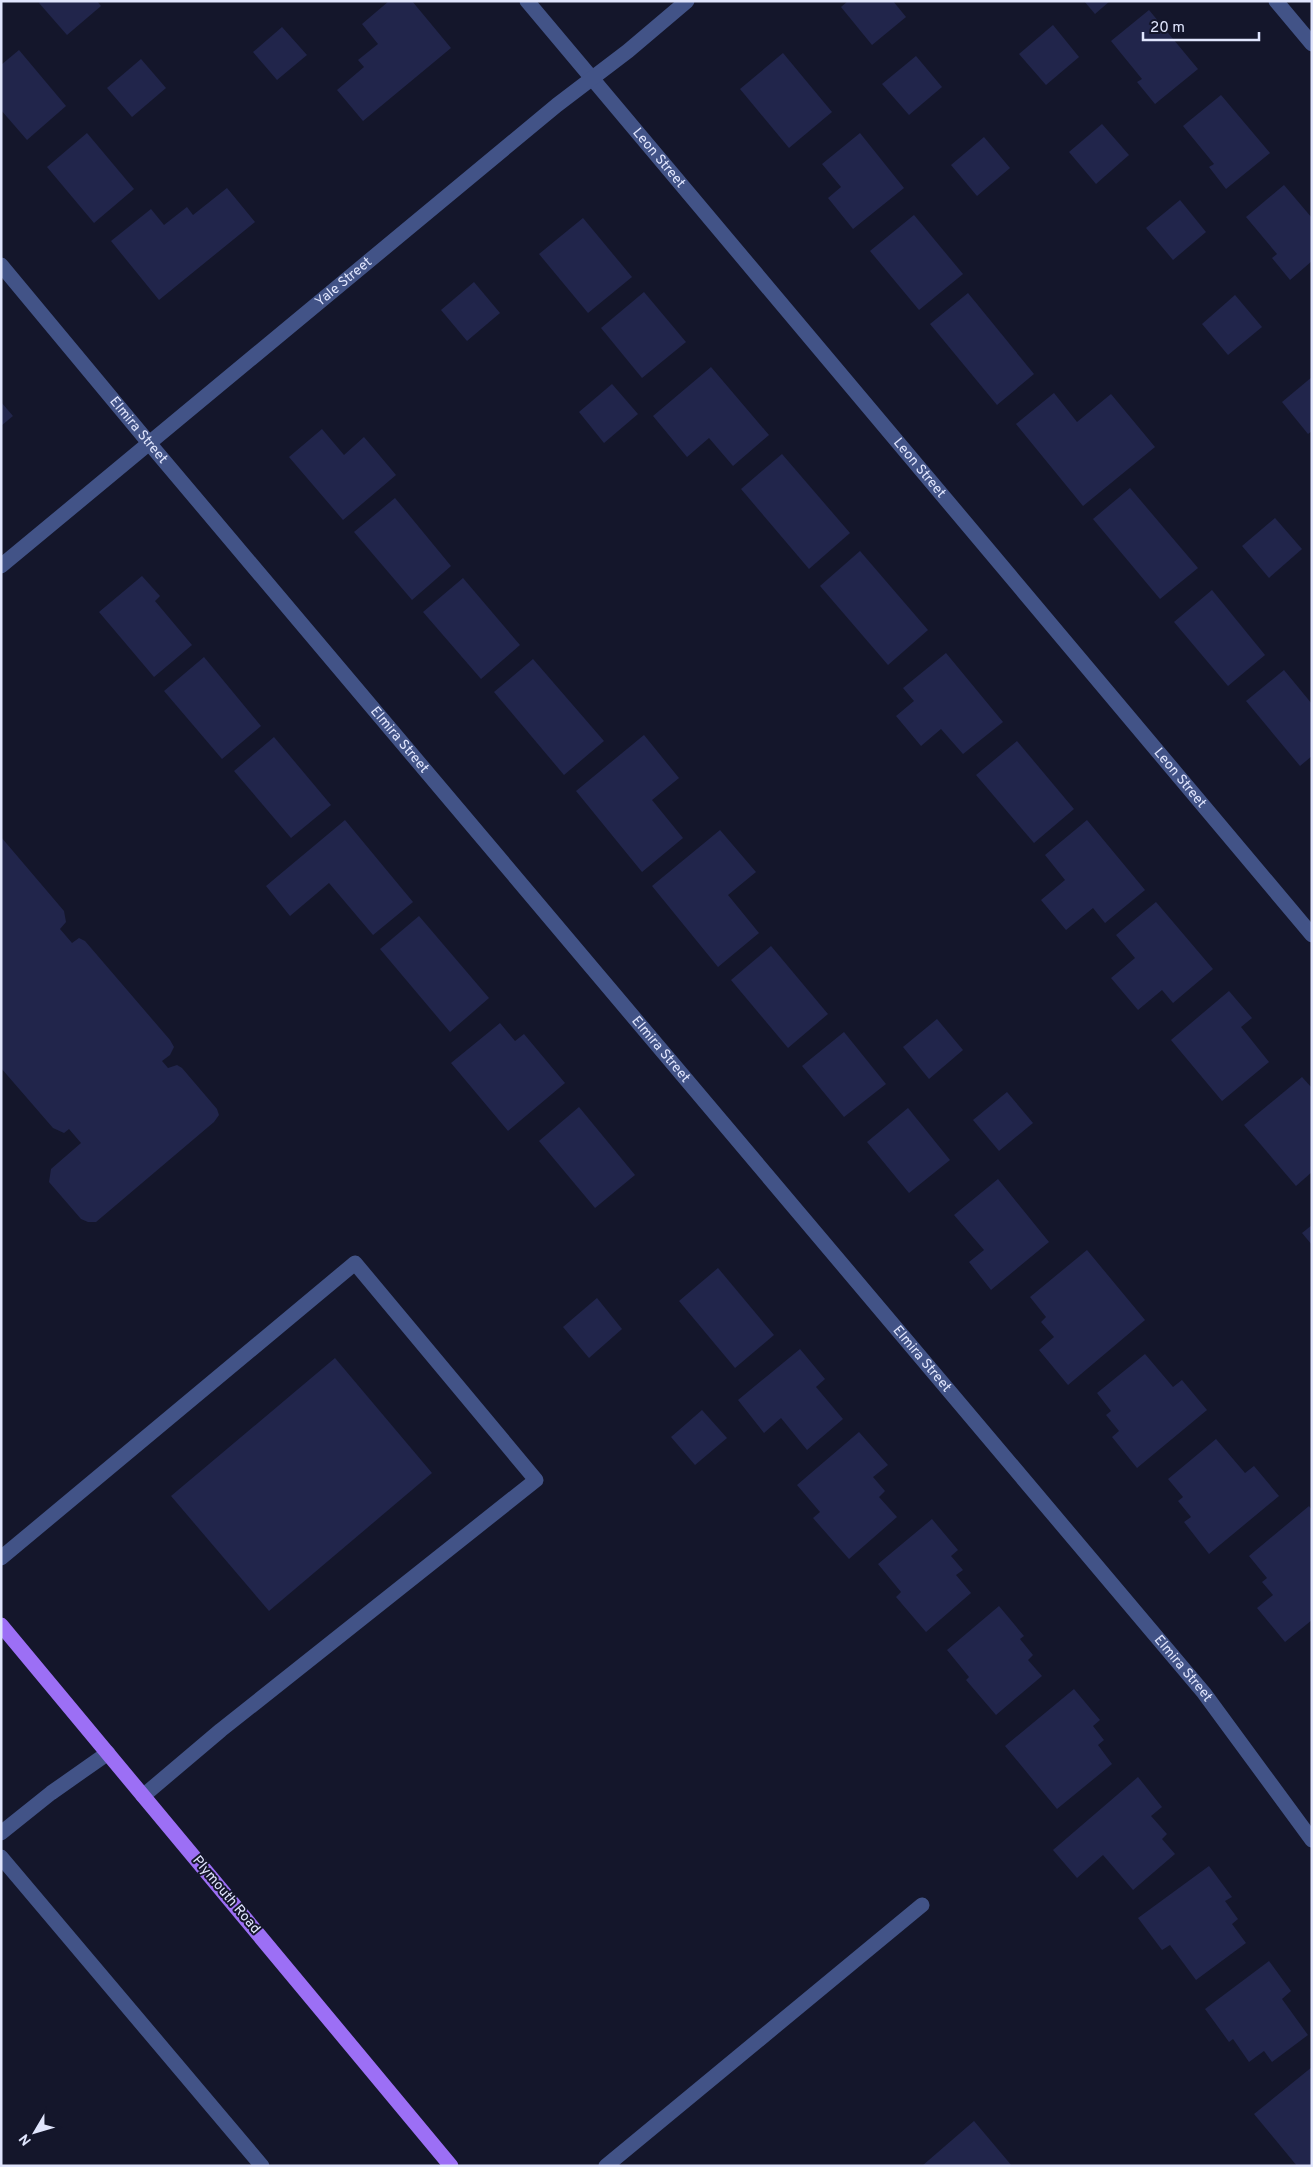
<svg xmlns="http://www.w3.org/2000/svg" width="1313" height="2167" viewBox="0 0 1313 2167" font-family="Overpass,sans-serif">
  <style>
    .building { fill: #21254b }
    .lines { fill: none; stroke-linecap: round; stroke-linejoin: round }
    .minor { stroke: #425387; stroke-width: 15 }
    .major { stroke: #9c6ff5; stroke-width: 15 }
    .labels { text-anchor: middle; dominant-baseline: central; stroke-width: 4; stroke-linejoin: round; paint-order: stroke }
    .street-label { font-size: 14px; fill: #e0e5fd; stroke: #14162b }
  </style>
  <rect width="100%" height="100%" fill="#14162b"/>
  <g class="building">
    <path d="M41,1H97L101,6L67,35L39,3Z"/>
    <path d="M389,1H412L451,48L363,121L337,90L364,67L358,60L378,44L362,24Z"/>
    <path d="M848,1H893L906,17L872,45L841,7Z"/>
    <path d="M1084,1H1110L1095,14Z"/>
    <path d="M1149,10L1198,69L1155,104L1137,82L1142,79L1111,41Z"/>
    <path d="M1053,25L1079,57L1046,85L1019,54Z"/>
    <path d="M282,27L307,55L277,80L253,52Z"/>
    <path d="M19,50L66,106L27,140L1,110V65Z"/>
    <path d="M783,53L832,112L789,148L740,89Z"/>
    <path d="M916,56L942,87L909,115L882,84Z"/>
    <path d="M141,59L166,88L132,117L107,88Z"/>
    <path d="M1221,95L1270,153L1226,189L1209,167L1214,164L1183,126Z"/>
    <path d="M1102,124L1129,155L1096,184L1069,152Z"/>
    <path d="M87,133L134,189L94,223L47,167Z"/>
    <path d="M860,133L904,188L853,229L828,198L841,187L822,164Z"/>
    <path d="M984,137L1010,168L977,196L951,165Z"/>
    <path d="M1284,185L1312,218V261L1290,280L1272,258L1277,254L1246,217Z"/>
    <path d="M227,188L255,222L159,300L111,241L151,209L164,225L187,207L193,215Z"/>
    <path d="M1180,200L1206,232L1173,260L1146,228Z"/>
    <path d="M914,215L963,274L919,310L870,251Z"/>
    <path d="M583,218L632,277L588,313L539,254Z"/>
    <path d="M474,282L500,313L467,341L441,310Z"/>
    <path d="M644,292L686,342L642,378L601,328Z"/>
    <path d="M968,293L1034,374L997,405L930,324Z"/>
    <path d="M1235,295L1262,327L1228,355L1202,324Z"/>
    <path d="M711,367L769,435L733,466L709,438L687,457L653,416Z"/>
    <path d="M1312,377V431L1308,434L1282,402Z"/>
    <path d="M612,384L638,414L604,443L579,412Z"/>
    <path d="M1054,393L1077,422L1111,394L1155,447L1083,506L1016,424Z"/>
    <path d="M1,402L13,416L1,426Z"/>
    <path d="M322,429L344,455L364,437L396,475L343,520L289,457Z"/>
    <path d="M782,454L850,533L809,569L741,489Z"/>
    <path d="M1130,488L1198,568L1160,599L1093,519Z"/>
    <path d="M395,498L451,566L412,600L354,532Z"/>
    <path d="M1275,518L1302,549L1269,578L1242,546Z"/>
    <path d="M860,551L928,630L888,665L820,586Z"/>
    <path d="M142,576L160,596L155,601L192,645L154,677L99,612Z"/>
    <path d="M463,578L520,645L481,679L423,612Z"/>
    <path d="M1212,590L1265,655L1228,686L1174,622Z"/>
    <path d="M946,653L1003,722L963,754L941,729L921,746L896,716L914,701L903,688Z"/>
    <path d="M204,657L261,726L222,759L164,691Z"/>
    <path d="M533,659L604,741L564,775L494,692Z"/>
    <path d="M1284,670L1312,704V756L1300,766L1246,701Z"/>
    <path d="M644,735L679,778L652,800L683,838L642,872L576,791Z"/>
    <path d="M274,737L331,805L291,838L234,771Z"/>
    <path d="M1017,741L1074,809L1034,843L976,775Z"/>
    <path d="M345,820L413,902L373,935L329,883L290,916L266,886Z"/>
    <path d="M1087,820L1145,890L1105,923L1093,908L1066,930L1041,900L1065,880L1045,855Z"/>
    <path d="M720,830L756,872L728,895L759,933L718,967L652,886Z"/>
    <path d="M1,837L64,911L66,922L60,929L72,943L79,938L85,941L170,1040L174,1047L170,1055L162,1061L168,1068L177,1065L182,1068L217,1109L219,1115L214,1122L96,1222H88L81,1219L49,1182L51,1169L81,1143L69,1129L64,1133L53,1128L1,1068Z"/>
    <path d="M1156,902L1213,969L1173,1003L1162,990L1138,1010L1111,978L1135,958L1116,935Z"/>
    <path d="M419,916L489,998L450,1032L380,949Z"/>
    <path d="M771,946L828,1014L788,1048L731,980Z"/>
    <path d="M1229,991L1252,1018L1241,1027L1269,1062L1222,1101L1171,1040Z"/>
    <path d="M937,1019L963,1050L929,1079L903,1047Z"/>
    <path d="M500,1023L515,1041L524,1034L565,1083L508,1131L451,1063Z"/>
    <path d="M844,1032L886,1084L844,1117L802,1066Z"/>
    <path d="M1302,1077L1312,1088V1172L1296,1186L1244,1125Z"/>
    <path d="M1007,1092L1033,1123L999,1151L973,1120Z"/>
    <path d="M579,1107L635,1175L595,1208L539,1141Z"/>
    <path d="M908,1108L950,1160L909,1193L867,1142Z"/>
    <path d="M998,1179L1049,1242L991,1290L969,1262L984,1250L954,1215Z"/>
    <path d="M1312,1225V1245L1302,1233Z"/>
    <path d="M1087,1250L1145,1320L1068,1385L1039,1350L1054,1337L1041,1322L1046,1317L1030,1297Z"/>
    <path d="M718,1268L774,1335L735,1368L679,1301Z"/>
    <path d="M597,1298L622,1329L589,1358L563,1327Z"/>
    <path d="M800,1349L825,1379L816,1387L843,1419L807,1450L781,1418L764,1433L738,1400Z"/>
    <path d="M1145,1354L1173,1387L1182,1380L1207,1410L1137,1468L1112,1437L1119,1431L1106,1415L1111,1411L1097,1393Z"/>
    <path d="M335,1358L432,1473L269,1611L171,1496Z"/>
    <path d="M702,1410L727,1438L695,1465L671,1437Z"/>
    <path d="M859,1432L888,1465L873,1477L885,1491L879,1497L897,1517L849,1559L813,1518L820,1512L797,1485Z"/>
    <path d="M1216,1439L1245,1473L1254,1466L1279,1496L1209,1554L1184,1522L1191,1517L1178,1501L1183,1497L1168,1479Z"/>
    <path d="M1309,1506L1312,1510V1620L1285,1642L1257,1608L1273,1595L1262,1582L1267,1578L1249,1556Z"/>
    <path d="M932,1519L958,1550L951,1556L963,1570L956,1575L971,1593L926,1632L896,1597L901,1592L878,1564Z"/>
    <path d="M999,1606L1024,1636L1020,1639L1033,1655L1028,1660L1042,1676L996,1715L966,1680L969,1677L947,1650Z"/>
    <path d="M1074,1689L1100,1720L1093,1726L1104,1740L1098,1745L1112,1764L1057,1809L1005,1746Z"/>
    <path d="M1138,1777L1162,1807L1151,1816L1167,1834L1162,1839L1175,1854L1133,1890L1103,1855L1077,1878L1053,1850Z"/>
    <path d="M1209,1866L1232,1897L1225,1901L1238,1919L1232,1924L1246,1943L1196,1980L1170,1945L1162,1950L1138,1918Z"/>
    <path d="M1269,1961L1291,1991L1282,1999L1308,2035L1272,2062L1264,2051L1249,2062L1233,2039L1229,2042L1205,2009Z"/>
    <path d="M1312,2067V2166H1297L1254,2114Z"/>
    <path d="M974,2121L1012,2166H922Z"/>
  </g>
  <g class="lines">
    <g class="minor">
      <path id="s1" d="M527,1L1312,935"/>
      <path d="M1276,1L1312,44"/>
      <path id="s2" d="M1,265L149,443L1204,1693L1312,1840"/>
      <path id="s3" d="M1,566L557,105L628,51L687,1"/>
      <path d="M1,1558L355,1263L536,1480L221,1730L143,1796"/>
      <path d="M1,1833L51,1793L108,1753"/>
      <path d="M1,1857L262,2166"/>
      <path d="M606,2166L922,1905"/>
    </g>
    <path class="major" d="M1,1625L451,2166"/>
  </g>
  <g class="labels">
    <g class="street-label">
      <text stroke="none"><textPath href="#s1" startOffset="205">Leon Street</textPath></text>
      <text stroke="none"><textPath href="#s3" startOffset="445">Yale Street</textPath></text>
      <text stroke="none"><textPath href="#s2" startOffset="215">Elmira Street</textPath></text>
      <text stroke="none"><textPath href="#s1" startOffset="610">Leon Street</textPath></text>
      <text stroke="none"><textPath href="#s2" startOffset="620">Elmira Street</textPath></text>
      <text stroke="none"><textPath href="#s1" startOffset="1015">Leon Street</textPath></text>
      <text stroke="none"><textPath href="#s2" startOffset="1025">Elmira Street</textPath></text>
      <text stroke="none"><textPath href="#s2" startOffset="1430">Elmira Street</textPath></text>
      <text stroke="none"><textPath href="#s2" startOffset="1835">Elmira Street</textPath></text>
      <text transform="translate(226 1895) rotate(50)">Plymouth Road</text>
    </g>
  </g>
  <rect width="1313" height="2167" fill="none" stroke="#e0e5fd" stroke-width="5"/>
  <g transform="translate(35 2132) rotate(232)" stroke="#14162b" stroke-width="4" paint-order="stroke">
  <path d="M0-4L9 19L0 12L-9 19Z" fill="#e0e5fd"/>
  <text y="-8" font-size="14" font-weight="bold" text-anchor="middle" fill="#e0e5fd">N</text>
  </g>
  <path d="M1143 32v8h116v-8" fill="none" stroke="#e0e5fd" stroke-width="2.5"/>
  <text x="1150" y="32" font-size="15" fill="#e0e5fd" stroke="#14162b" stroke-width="4" paint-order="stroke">20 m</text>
</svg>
